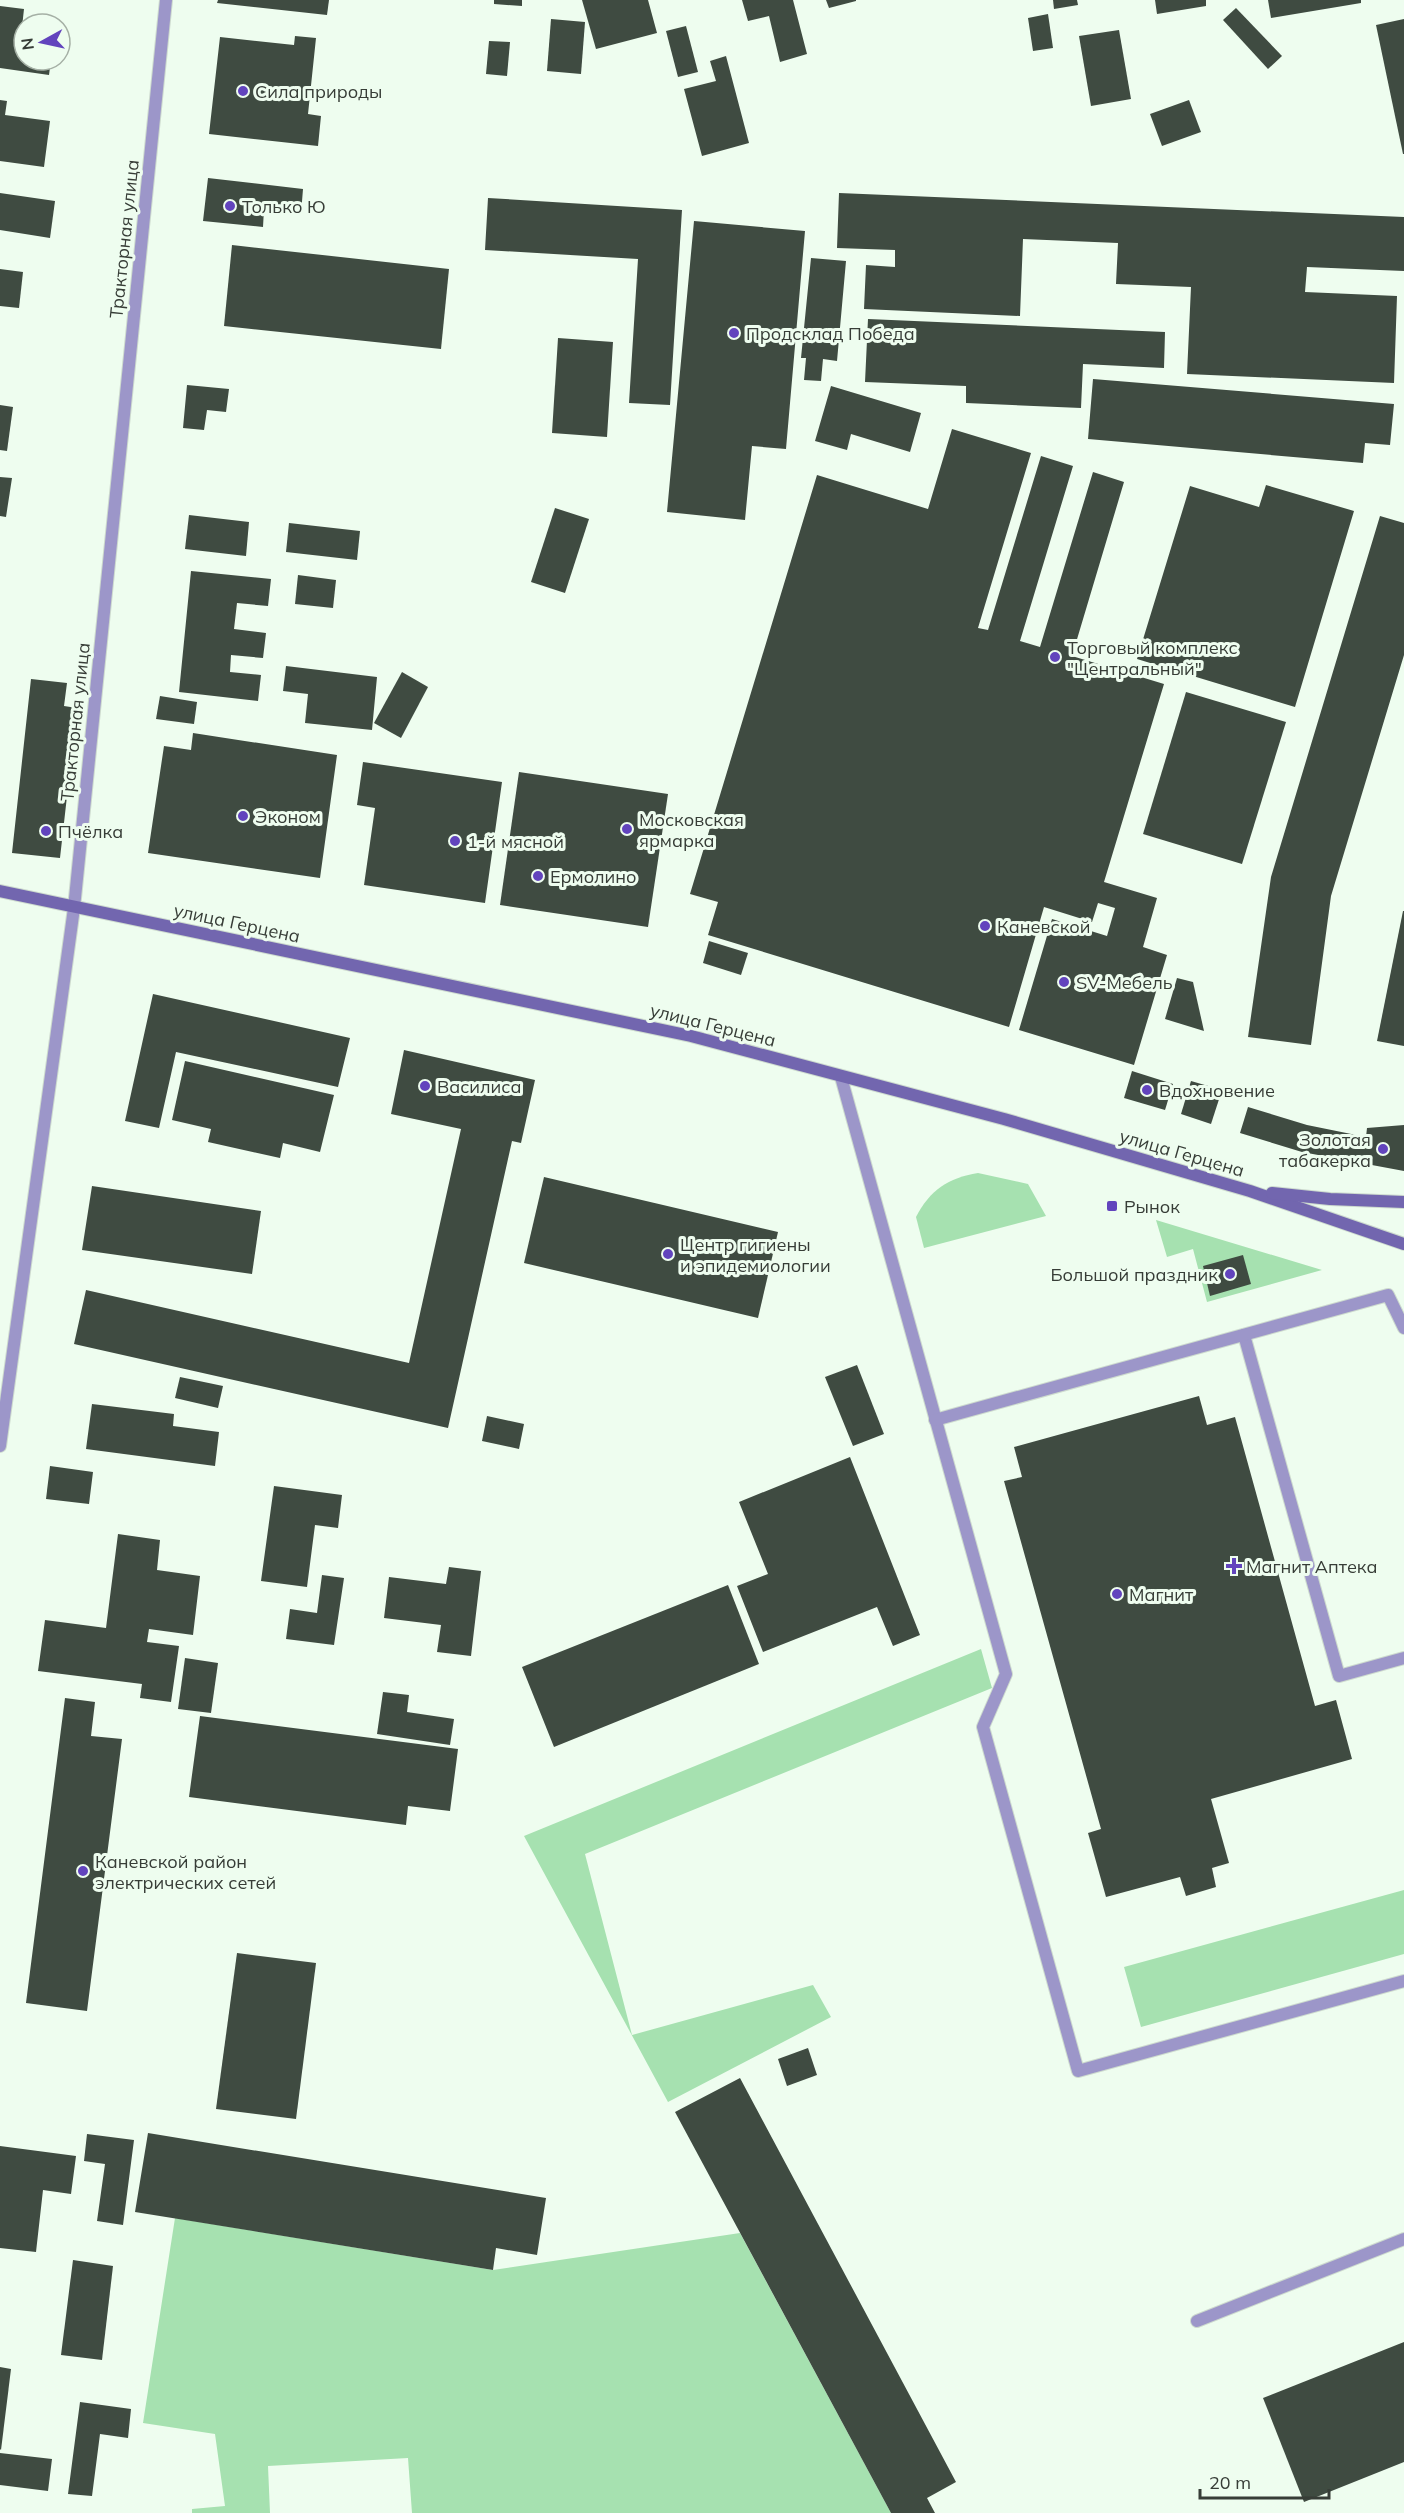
<svg xmlns="http://www.w3.org/2000/svg" width="1404" height="2513" viewBox="0 0 1404 2513" font-family="Mulish,sans-serif">
  <style>
    .green { fill: #a6e1b0 }
    .building { fill: #3f4b41 }
    .lines { fill: none; stroke-linecap: round; stroke-linejoin: round }
    .lane-casing { stroke: #cddace; stroke-width: 14 }
    .street-casing { stroke: #cddace; stroke-width: 14 }
    .secondary-casing { stroke: #cddace; stroke-width: 14 }
    .lane { stroke: #9c96c9; stroke-width: 12 }
    .street { stroke: #9c96c9; stroke-width: 12 }
    .secondary { stroke: #7266af; stroke-width: 12 }
    .poi-dot { fill: #6244bd; stroke: #eefdef; stroke-width: 2 }
    .labels { text-anchor: middle; dominant-baseline: central; stroke-width: 6; stroke-linejoin: round; paint-order: stroke }
    .poi-label { font-size: 18px; fill: #373d37; stroke: #eefdef; text-anchor: start }
    .street-label { font-size: 18px; fill: #373d37; stroke: #eefdef }
  </style>
  <rect width="100%" height="100%" fill="#eefdef"/>
  <g class="green">
    <path d="M978,1173L1028,1184L1046,1216L924,1248L916,1217C930,1190 948,1178 978,1173Z"/>
    <path d="M1156,1220L1322,1270L1207,1302L1193,1249L1167,1257Z"/>
    <path d="M981,1649L992,1688L585,1854L632,2035L813,1985L831,2017L668,2102L524,1836Z"/>
    <path d="M1404,1890V1954L1141,2027L1124,1967Z"/>
    <path d="M175,2218L493,2270L740,2233L891,2513H412L408,2458L268,2466L270,2513H192V2509L225,2506L215,2434L143,2423Z"/>
  </g>
  <g class="building">
    <path d="M218,0H329L327,15L217,3Z"/>
    <path d="M494,0H522V6L494,4Z"/>
    <path d="M582,0H648L657,33L596,49Z"/>
    <path d="M742,0H793L807,54L780,62L769,16L748,21Z"/>
    <path d="M826,0H856V1L829,8Z"/>
    <path d="M1053,0H1077L1078,5L1054,9Z"/>
    <path d="M1155,0H1206V6L1157,14Z"/>
    <path d="M1268,0H1361V3L1271,18Z"/>
    <path d="M0,6L24,9L22,27H24V60H51L49,75L0,68Z"/>
    <path d="M1236,8L1282,56L1268,69L1223,20Z"/>
    <path d="M1048,14L1053,48L1033,51L1028,18Z"/>
    <path d="M551,19L585,22L581,74L547,71Z"/>
    <path d="M1404,19V154H1403L1376,25Z"/>
    <path d="M686,26L698,72L678,77L666,31Z"/>
    <path d="M1119,30L1131,99L1091,106L1079,36Z"/>
    <path d="M295,36L316,38L308,114L321,116L318,146L209,134L220,37L294,45Z"/>
    <path d="M489,41L510,42L507,76L486,74Z"/>
    <path d="M726,56L749,143L702,156L684,89L716,81L710,61Z"/>
    <path d="M0,100L7,101L5,115L50,121L44,167L0,161Z"/>
    <path d="M1189,100L1201,132L1162,146L1150,114Z"/>
    <path d="M208,178L303,189L301,214L264,209L263,227L203,221Z"/>
    <path d="M0,193L55,201L50,238L0,230Z"/>
    <path d="M839,193L1404,217V271L1307,267L1305,292L1397,296L1394,383L1187,374L1191,287L1116,284L1118,243L1023,239L1020,316L864,309L866,265L895,267V250L837,248Z"/>
    <path d="M488,198L682,210L670,405L629,403L638,259L485,250Z"/>
    <path d="M694,221L805,231L786,449L752,446L745,520L667,512Z"/>
    <path d="M232,245L449,269L441,349L224,326Z"/>
    <path d="M811,258L846,261L837,361L823,359L821,381L804,380L806,358H801Z"/>
    <path d="M0,269L23,272L19,308L0,306Z"/>
    <path d="M868,319L1165,332L1164,368L1083,364L1081,408L966,403V386L865,382Z"/>
    <path d="M558,338L613,342L607,437L552,433Z"/>
    <path d="M1093,379L1394,404L1390,445L1365,443L1363,463L1088,439Z"/>
    <path d="M187,385L229,389L226,412L207,410L204,430L183,428Z"/>
    <path d="M831,386L921,413L910,452L851,434L847,450L815,441Z"/>
    <path d="M0,405L13,407L7,451L0,450Z"/>
    <path d="M952,429L1031,453L978,628L988,630L1041,456L1073,466L1020,641L1040,647L1093,472L1124,482L1072,656L1164,684L1104,882L1157,898L1143,947L1167,955L1134,1065L1019,1030L1052,919L1107,936L1115,908L1098,903L1092,922L1044,907L1009,1027L708,935L718,902L690,894L817,475L928,509Z"/>
    <path d="M0,477L12,478L6,517L0,516Z"/>
    <path d="M1266,485L1354,511L1295,707L1137,659L1190,486L1259,507Z"/>
    <path d="M555,508L589,519L565,593L531,582Z"/>
    <path d="M189,515L249,522L246,556L185,549Z"/>
    <path d="M1380,516L1404,523V655L1331,896L1311,1045L1248,1037L1271,877Z"/>
    <path d="M289,523L360,531L357,560L286,552Z"/>
    <path d="M191,571L271,579L268,606L237,603L234,629L266,633L263,658L231,655L230,672L261,675L258,701L179,692Z"/>
    <path d="M298,575L336,580L333,608L295,604Z"/>
    <path d="M286,666L377,677L372,730L305,723L308,694L283,691Z"/>
    <path d="M402,672L428,687L401,738L374,723Z"/>
    <path d="M31,679L67,683L64,706L77,708L60,858L12,853Z"/>
    <path d="M1186,692L1286,722L1242,864L1143,834Z"/>
    <path d="M160,696L197,702L194,724L156,719Z"/>
    <path d="M193,733L337,755L320,878L148,853L164,746L191,750Z"/>
    <path d="M363,762L502,782L485,903L364,885L375,808L357,805Z"/>
    <path d="M519,772L668,794L648,927L500,905Z"/>
    <path d="M1403,911H1404V1046L1377,1041Z"/>
    <path d="M709,941L748,953L741,975L703,963Z"/>
    <path d="M1177,978L1193,982L1204,1031L1165,1019Z"/>
    <path d="M153,994L350,1038L338,1087L176,1052L159,1128L125,1121Z"/>
    <path d="M404,1050L535,1080L521,1143L512,1141L448,1428L74,1344L86,1290L409,1363L461,1129L391,1114Z"/>
    <path d="M185,1061L334,1095L320,1152L283,1143L280,1158L208,1142L211,1129L172,1120Z"/>
    <path d="M1132,1071L1173,1084L1165,1110L1124,1098Z"/>
    <path d="M1191,1081L1222,1090L1211,1124L1181,1114Z"/>
    <path d="M1248,1107L1307,1125L1366,1137L1367,1128L1404,1125V1171L1302,1152L1240,1133Z"/>
    <path d="M544,1177L778,1232L758,1318L524,1263Z"/>
    <path d="M92,1186L261,1211L252,1274L82,1250Z"/>
    <path d="M1243,1255L1251,1284L1210,1296L1203,1266Z"/>
    <path d="M857,1365L884,1434L853,1446L825,1377Z"/>
    <path d="M180,1377L223,1386L218,1408L175,1398Z"/>
    <path d="M1199,1396L1207,1425L1235,1417L1315,1706L1336,1700L1352,1759L1211,1799L1229,1863L1212,1868L1216,1887L1186,1896L1180,1877L1106,1897L1088,1833L1101,1829L1004,1481L1022,1477L1014,1447Z"/>
    <path d="M92,1404L174,1414L173,1426L219,1432L215,1466L86,1449Z"/>
    <path d="M487,1416L524,1424L519,1449L482,1441Z"/>
    <path d="M850,1457L920,1635L893,1646L877,1607L763,1652L737,1586L768,1574L739,1502Z"/>
    <path d="M50,1466L93,1472L89,1504L46,1499Z"/>
    <path d="M274,1486L342,1495L338,1528L315,1525L307,1587L261,1581Z"/>
    <path d="M118,1534L160,1540L157,1570L200,1576L193,1635L149,1629L147,1642L179,1646L171,1702L140,1698L142,1684L38,1671L45,1620L106,1628Z"/>
    <path d="M449,1567L481,1571L471,1656L437,1652L441,1625L384,1618L389,1577L446,1584Z"/>
    <path d="M322,1575L344,1578L334,1645L286,1639L290,1609L317,1613Z"/>
    <path d="M728,1585L759,1664L554,1747L522,1667Z"/>
    <path d="M185,1658L218,1663L211,1713L178,1709Z"/>
    <path d="M383,1692L409,1695L407,1712L454,1719L450,1745L377,1734Z"/>
    <path d="M65,1698L95,1702L91,1736L122,1739L87,2011L26,2003Z"/>
    <path d="M200,1716L458,1749L450,1811L408,1806L406,1825L189,1797Z"/>
    <path d="M237,1953L316,1963L296,2119L216,2109Z"/>
    <path d="M808,2048L817,2075L787,2086L778,2059Z"/>
    <path d="M740,2078L956,2482L927,2498L935,2513H891L675,2112Z"/>
    <path d="M148,2133L546,2198L537,2255L496,2248L493,2270L135,2212Z"/>
    <path d="M87,2134L134,2140L123,2225L97,2221L105,2164L84,2161Z"/>
    <path d="M0,2146L76,2156L71,2194L43,2190L36,2252L0,2248Z"/>
    <path d="M73,2260L113,2266L102,2360L61,2355Z"/>
    <path d="M1404,2342V2462L1304,2502L1263,2398Z"/>
    <path d="M0,2367L11,2369L1,2450L0,2449Z"/>
    <path d="M80,2402L131,2409L128,2438L100,2434L92,2496L68,2494Z"/>
    <path d="M0,2453L52,2459L48,2491L0,2485Z"/>
  </g>
  <g class="lines">
    <g class="lane-casing">
      <g id="lane">
        <path d="M841,1077L1006,1674L983,1727L1078,2071L1404,1981"/>
        <path d="M1244,1335L1339,1676L1404,1658"/>
        <path d="M935,1420L1388,1295L1404,1328"/>
        <path d="M1197,2321L1404,2239"/>
      </g>
    </g>
    <g class="street-casing">
      <path id="street" d="M0,1446L74,908L166,0"/>
    </g>
    <g class="secondary-casing">
      <g id="secondary">
        <path d="M0,891L691,1036L1004,1119L1250,1191L1404,1244"/>
        <path d="M1272,1193L1330,1199L1404,1202"/>
      </g>
    </g>
    <use href="#lane" class="lane"/>
    <use href="#street" class="street"/>
    <use href="#secondary" class="secondary"/>
  </g>
  <g class="poi-dot">
    <circle cx="243" cy="91" r="6"/>
    <circle cx="230" cy="206" r="6"/>
    <circle cx="734" cy="333" r="6"/>
    <circle cx="1055" cy="657" r="6"/>
    <circle cx="243" cy="816" r="6"/>
    <circle cx="627" cy="829" r="6"/>
    <circle cx="46" cy="831" r="6"/>
    <circle cx="455" cy="841" r="6"/>
    <circle cx="538" cy="876" r="6"/>
    <circle cx="985" cy="926" r="6"/>
    <circle cx="1064" cy="982" r="6"/>
    <circle cx="425" cy="1086" r="6"/>
    <circle cx="1147" cy="1090" r="6"/>
    <circle cx="1383" cy="1149" r="6"/>
    <rect x="1106" y="1200" width="12" height="12" rx="3"/>
    <circle cx="668" cy="1254" r="6"/>
    <circle cx="1230" cy="1274" r="6"/>
    <path d="M1231 1557h6v6h6v6h-6v6h-6v-6h-6v-6h6z"/>
    <circle cx="1117" cy="1594" r="6"/>
    <circle cx="83" cy="1871" r="6"/>
  </g>
  <g class="labels">
    <g class="poi-label">
      <text x="255" y="91">Сила природы</text>
      <text x="242" y="206">Только Ю</text>
      <text x="746" y="333">Продсклад Победа</text>
      <text x="1067" y="647">Торговый комплекс<tspan x="1067" dy="21">"Центральный"</tspan></text>
      <text x="255" y="816">Эконом</text>
      <text x="639" y="819">Московская<tspan x="639" dy="21">ярмарка</tspan></text>
      <text x="58" y="831">Пчёлка</text>
      <text x="467" y="841">1-й мясной</text>
      <text x="550" y="876">Ермолино</text>
      <text x="997" y="926">Каневской</text>
      <text x="1076" y="982">SV-Мебель</text>
      <text x="437" y="1086">Василиса</text>
      <text x="1159" y="1090">Вдохновение</text>
      <text x="1371" y="1139" text-anchor="end">Золотая<tspan x="1371" dy="21">табакерка</tspan></text>
      <text x="1124" y="1206">Рынок</text>
      <text x="680" y="1244">Центр гигиены<tspan x="680" dy="21">и эпидемиологии</tspan></text>
      <text x="1218" y="1274" text-anchor="end">Большой праздник</text>
      <text x="1246" y="1566">Магнит Аптека</text>
      <text x="1129" y="1594">Магнит</text>
      <text x="95" y="1861">Каневской район<tspan x="95" dy="21">электрических сетей</tspan></text>
    </g>
    <g class="street-label">
      <text transform="translate(124 239) rotate(-84)">Тракторная улица</text>
      <text transform="translate(75 722) rotate(-84)">Тракторная улица</text>
      <text transform="translate(237 923) rotate(12)">улица Герцена</text>
      <text transform="translate(713 1025) rotate(14)">улица Герцена</text>
      <text transform="translate(1182 1153) rotate(16)">улица Герцена</text>
    </g>
  </g>
  <g transform="translate(42 42) rotate(262)"><circle r="28" fill="#eefdef" stroke="#a5b0a5" stroke-width="1.5"/>
  <path d="M0-4.5L10 22L0 15L-10 22Z" fill="#6244bd"/>
  <text y="-9" font-size="16" font-weight="bold" text-anchor="middle" fill="#373d37">N</text>
  </g>
  <path d="M1200 2489v9h129v-9" fill="none" stroke="#373d37" stroke-width="3"/>
  <text x="1209" y="2489" font-size="18" fill="#373d37" stroke="#eefdef" stroke-width="4.5" paint-order="stroke">20 m</text>
</svg>
